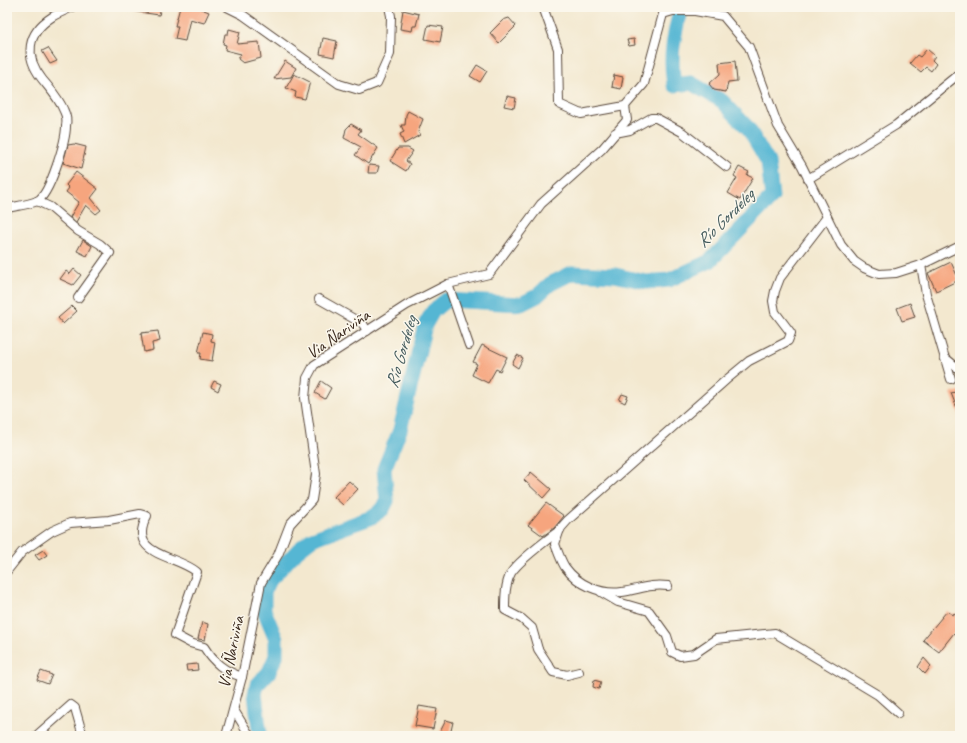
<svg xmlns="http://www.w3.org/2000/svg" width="967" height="743" viewBox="0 0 967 743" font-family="Caveat,sans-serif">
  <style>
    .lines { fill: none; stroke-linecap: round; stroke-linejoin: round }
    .river { stroke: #54b6d3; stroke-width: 15 }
    .building { fill: #f6a57e }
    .minor-casing { stroke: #574639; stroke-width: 10 }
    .minor { stroke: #fff; stroke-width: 8 }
    .labels { text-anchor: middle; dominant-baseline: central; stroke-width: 3; stroke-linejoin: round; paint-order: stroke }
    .street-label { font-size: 17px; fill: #3b2a1e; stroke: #fbf7ec }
    .water-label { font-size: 18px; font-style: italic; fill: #445b5d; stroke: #fbf7ec }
  </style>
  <rect width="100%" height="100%" fill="#fbf7ec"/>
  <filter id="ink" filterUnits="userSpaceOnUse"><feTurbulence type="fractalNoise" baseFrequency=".025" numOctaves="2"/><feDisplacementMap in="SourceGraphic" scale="8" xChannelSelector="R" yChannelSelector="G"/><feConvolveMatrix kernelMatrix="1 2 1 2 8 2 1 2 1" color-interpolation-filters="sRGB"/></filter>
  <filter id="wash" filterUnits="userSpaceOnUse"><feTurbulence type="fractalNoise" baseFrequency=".012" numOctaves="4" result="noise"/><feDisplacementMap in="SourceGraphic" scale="16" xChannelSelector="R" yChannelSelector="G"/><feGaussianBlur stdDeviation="0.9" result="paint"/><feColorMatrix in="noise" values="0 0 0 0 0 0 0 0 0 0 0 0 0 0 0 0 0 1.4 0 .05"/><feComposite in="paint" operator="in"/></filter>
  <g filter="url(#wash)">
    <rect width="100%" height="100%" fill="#f3e8cf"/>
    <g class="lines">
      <path class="river" d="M260,736L255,694L257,685L269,672L276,656V639L264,610V592L270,580L298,550L312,539L370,518L383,509L387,501L384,469L400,430L425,325L433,311L446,300L521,304L537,296L550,284L572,273L615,275L646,282L669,280L710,261L772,197L768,162L748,128L722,101L691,83L674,85C669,54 674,37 681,7"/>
    </g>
    <g id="blocks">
      <g class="building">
        <path d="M132,7H161L159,15L132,11Z"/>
        <path d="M180,7H196L209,12L204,23L190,19L185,41L175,39L178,26H175Z"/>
        <path d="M403,10L419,14L416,26H413L412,31L400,29Z"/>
        <path d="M509,18L516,26L499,43L490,33L503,20Z"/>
        <path d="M428,25L443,27L440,42L425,39Z"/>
        <path d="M229,29L240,32L237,44L259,42L261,58L243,63L238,59L241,54L225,50L226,45L223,44L225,34H228Z"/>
        <path d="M323,38L337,41L334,57L320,54Z"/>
        <path d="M634,39L635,45L629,46L627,40Z"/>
        <path d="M48,48L57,61L50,64L42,51Z"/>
        <path d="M927,49L935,56L932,60L936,64L931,71L926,67L921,72L910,63L917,55L920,57Z"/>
        <path d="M285,61L296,68L291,77L274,79Z"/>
        <path d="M735,61L737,81L728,82L726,92L714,90L709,84L720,74L719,63Z"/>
        <path d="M477,65L487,71L480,82L470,76Z"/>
        <path d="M294,74L310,82L305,99L295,97L296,92L286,88Z"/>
        <path d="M614,75L623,77L621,89L612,87Z"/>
        <path d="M507,96L516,98L514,108L504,106Z"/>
        <path d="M408,111L423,119L418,132L420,135L404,144L400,134L404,132L401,125H405L406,115Z"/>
        <path d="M351,124L361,130L358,134L378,148L368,164L355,155L361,147L344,138L346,129Z"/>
        <path d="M74,144L86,147L81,169L63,163L68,145Z"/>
        <path d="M398,148H408L413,151L406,161L410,164L406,171L390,161Z"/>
        <path d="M369,165L379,166L377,173H368Z"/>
        <path d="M739,167L749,172L747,175L753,178L740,200L728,193L737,178L734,176Z"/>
        <path d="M76,172L98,189L91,198L101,210L96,214L86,205L76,222L70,217L79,202L66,192L69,188L66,185Z"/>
        <path d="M83,240L92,246L87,256L77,251Z"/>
        <path d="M951,262L959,280L936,291L928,273Z"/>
        <path d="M74,269L81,275L73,285L60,279L66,271L70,274Z"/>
        <path d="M910,303L915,317L902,321L897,308Z"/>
        <path d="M72,306L77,311L63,324L58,318Z"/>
        <path d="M158,331L160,341L152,343L153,350L144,352L141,333Z"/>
        <path d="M203,332L212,334L211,341L215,342L212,361L200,359L201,353H198Z"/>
        <path d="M482,345L507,357L500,371L496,369L488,383L472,375L477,364L473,362Z"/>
        <path d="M517,355L523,358L518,368L512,364Z"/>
        <path d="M214,381L221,384L218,391L211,387Z"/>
        <path d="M321,381L331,388L325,399L315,393Z"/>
        <path d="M960,391V416L951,393Z"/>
        <path d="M622,394L628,396L625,403L619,400Z"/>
        <path d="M531,472L551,489L543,498L524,480Z"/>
        <path d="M349,481L358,489L343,505L334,497Z"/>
        <path d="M546,503L564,516L554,528L543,536L528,525Z"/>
        <path d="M43,550L47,555L39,560L35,555Z"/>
        <path d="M947,611L953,615L954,613L960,617V638L954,633L939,652L923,640Z"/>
        <path d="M202,622L208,624L205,640L198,639Z"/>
        <path d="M924,658L931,666L925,674L918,667Z"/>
        <path d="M197,664L198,670L187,671L186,665Z"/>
        <path d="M41,671L52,675L48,684L37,680Z"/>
        <path d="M594,680L601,682L599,689L593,687Z"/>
        <path d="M419,706L437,709L433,729L415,726Z"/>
        <path d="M446,720L453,722L450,735L440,732Z"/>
      </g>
    </g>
  </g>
  <g filter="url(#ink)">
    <use href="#blocks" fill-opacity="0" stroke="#574639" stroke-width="1"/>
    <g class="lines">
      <g class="minor-casing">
        <g id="minor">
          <path d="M227,7L243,15L339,84L359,90L377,83L390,54L391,16L389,7"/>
          <path d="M543,7L558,49L559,104L581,114L625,106L644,84L663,14L673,11H695L723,16L749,47L778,126L802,166L841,245L854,261L864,268L879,274L896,273L921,265L960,246"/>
          <path d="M615,133L630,130L651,118H656L682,132L727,167"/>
          <path d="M808,179L896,125L960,73"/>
          <path d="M37,201L50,207L78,231L100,244L110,253L78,298"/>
          <path d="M7,208C16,206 28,205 37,201C50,195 66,140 66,126C67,121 66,115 64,111C59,98 50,89 42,79C24,56 27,33 52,17C58,13 65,11 72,7"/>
          <path d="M921,265L926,294L951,379"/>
          <path d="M448,284L469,345"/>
          <path d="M319,299L363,324L367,331"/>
          <path d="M944,357L960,370"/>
          <path d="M560,530C547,540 519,560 511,573C505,584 505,598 505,610L522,619L532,628L538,649L553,672L567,675L579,672"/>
          <path d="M7,571L22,552L52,531L70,523L109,520L140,514L147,516C126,556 175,554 197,572L175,635L190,643L204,647C214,663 224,671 242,677"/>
          <path d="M668,586C649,584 641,589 622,592C601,595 578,585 565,567C561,561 558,552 555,544L560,529L568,520L726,380L749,361L788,341L791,333L775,312L773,301L775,291L780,278L827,217"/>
          <path d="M601,592L618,602L649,611L667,636L672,652L680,656L694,654L716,639L775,633L878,695L898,713"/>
          <path d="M234,710L250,736"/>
          <path d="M36,736L71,705L75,708L83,736"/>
          <path d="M226,736L242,677L261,583L278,555L290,524L312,500L316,474L305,398L307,378L314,365L407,305L448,284L489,274L541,204L602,149L627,120L625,106"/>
        </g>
      </g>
      <use href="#minor" class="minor"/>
    </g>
  </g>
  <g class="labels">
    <g class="street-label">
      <text transform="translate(338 334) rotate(-35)">Via Ñariviña</text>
      <text transform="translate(231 652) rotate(-78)">Via Ñariviña</text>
    </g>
    <g class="water-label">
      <text transform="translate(725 218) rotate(-45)">Río Gordeleg</text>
      <text transform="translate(401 352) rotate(-74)">Río Gordeleg</text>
    </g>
  </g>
  <rect width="967" height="743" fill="none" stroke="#fbf7ec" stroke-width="24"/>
</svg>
